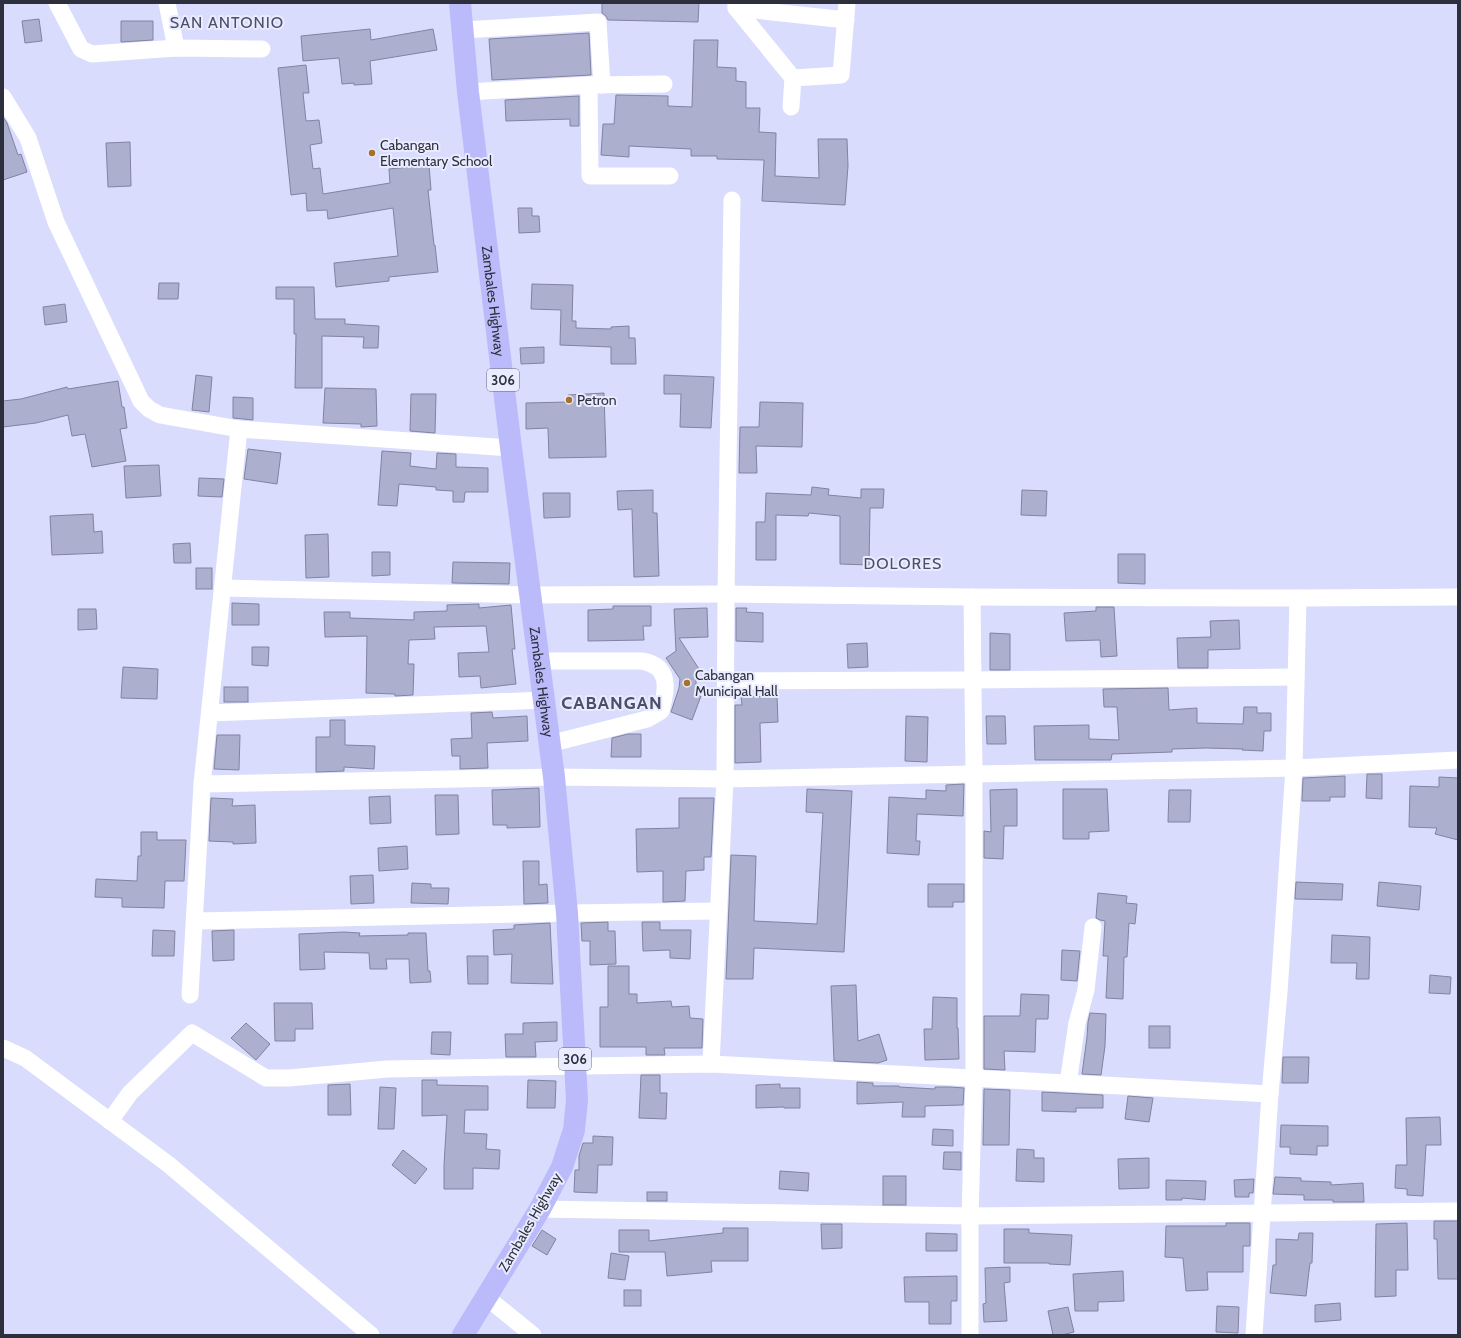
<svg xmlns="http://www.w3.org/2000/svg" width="1461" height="1338" viewBox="0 0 1461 1338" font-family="Cabin,sans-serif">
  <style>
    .building { fill: #acafce; stroke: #8183a1 }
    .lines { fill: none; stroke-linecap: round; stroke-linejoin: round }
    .minor { stroke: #fff; stroke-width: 17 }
    .major { stroke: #bbbbfb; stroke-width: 22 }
    .poi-dot { fill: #a5722a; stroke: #e9ebff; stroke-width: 1.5 }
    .labels { text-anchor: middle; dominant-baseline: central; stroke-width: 4; stroke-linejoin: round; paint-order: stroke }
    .shield { fill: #e9ebff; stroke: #666776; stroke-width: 1 }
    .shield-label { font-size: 13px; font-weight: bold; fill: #2e2f3c }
    .poi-label { font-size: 14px; fill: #2e2f3c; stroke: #e9ebff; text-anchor: start }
    .street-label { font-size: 14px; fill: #2e2f3c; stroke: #e9ebff }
    .quarter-label { font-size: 16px; letter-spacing: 1px; fill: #4d4f6a; stroke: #e9ebff }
    .district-label { font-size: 18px; font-weight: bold; letter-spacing: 1px; fill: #4d4f6a; stroke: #e9ebff }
  </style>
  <rect width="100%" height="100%" fill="#d9dcfd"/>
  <g class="building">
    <path d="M602,3H699L698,22L608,20L606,16L602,13Z"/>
    <path d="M39,19L42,41L25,43L22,21Z"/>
    <path d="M121,21H153V40L121,42Z"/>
    <path d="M370,29L371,40L433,29L437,50L370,61L372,84L354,85V83L342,84L339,58L303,61L301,36Z"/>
    <path d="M589,33L591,75L492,80L489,39Z"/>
    <path d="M694,40H718L717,67L736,68V81L746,82V108H760L759,132L776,133L775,176L819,178L818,139H847L848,166L845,205L762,201L764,160L717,159V156H691V149L629,146V157L601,155L603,124H614L616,95L668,96V106L692,107Z"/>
    <path d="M306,65L309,93H303L306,121L319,120L322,143L310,145L313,169L320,168L323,194L390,183L389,169L429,165L431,190H428L434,245H435L438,272L389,277V281L336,287L334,263L398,256L393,208L328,219L327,210L307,211L306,193L291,195L278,68Z"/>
    <path d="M579,96V126H570V119L506,121L505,100Z"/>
    <path d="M3,117L7,123L18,155L21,154L27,172L3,180Z"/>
    <path d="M130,142L131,186L108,187L106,143Z"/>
    <path d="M518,208H532V216H539L540,232L519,233Z"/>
    <path d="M159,283H179L178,299H158Z"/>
    <path d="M532,284L573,285L572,321H576V328L611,329V327L629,326V338H635L636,364H611V347L560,345L561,310L531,309Z"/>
    <path d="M276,287H314L315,319H345V324L379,326L378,348H363L364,337L322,336V388H295L296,334H294V299H276Z"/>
    <path d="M65,304L67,322L45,325L43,307Z"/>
    <path d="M544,347V363L521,364L520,348Z"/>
    <path d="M196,375L212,377L209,412L192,410Z"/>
    <path d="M664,375L714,377L711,428L680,427L681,394H664Z"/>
    <path d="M118,381L122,407H124L127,428L120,429L126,461L92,467L85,434L72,436L68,415L36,423L3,427V401L21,399L67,387L68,389Z"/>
    <path d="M325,388L376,389L377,426L361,427V424L323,423Z"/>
    <path d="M604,393L606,457L549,458L548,428L526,429V403L568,402V395Z"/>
    <path d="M411,394H436L435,433L410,431Z"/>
    <path d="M233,397L253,398V420L233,418Z"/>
    <path d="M760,402L803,403L802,447L756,446L757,473H739L740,427H759Z"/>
    <path d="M248,449L281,453L277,484L244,479Z"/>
    <path d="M382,451L411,453L410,466L436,469L437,453L456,454V467L488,468V492H465L464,502H453V491L436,490V487L399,484L397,506L378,505Z"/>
    <path d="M159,465L161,496L126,498L124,466Z"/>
    <path d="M199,478L224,479L222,497L198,496Z"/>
    <path d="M812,487L829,489L828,495L861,498V489H884L883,508H870L869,565L840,564V516L809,513L808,516L776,515V560H756V522H765L766,493L811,495Z"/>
    <path d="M653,490V513H657L659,576L634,577L632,509L618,510L617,491Z"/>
    <path d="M1022,490L1047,491L1046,516L1021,515Z"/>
    <path d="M543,493H570V517L544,518Z"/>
    <path d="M93,514L94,532L102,531L103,553L52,555L50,516Z"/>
    <path d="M328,534L329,577L306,578L305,535Z"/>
    <path d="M190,543L191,563H174L173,544Z"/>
    <path d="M372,552H390V575L372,576Z"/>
    <path d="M1118,554H1145V584L1118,583Z"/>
    <path d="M453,562L510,563L509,584L452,583Z"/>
    <rect x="196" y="568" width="16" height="21"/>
    <path d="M232,603L259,604V625H232Z"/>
    <path d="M479,604V608L511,605L515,649H512L516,684L481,688L480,676L459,677L458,653L489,652L486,626L434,627L435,639L409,640L408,664H414L413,695L395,696V694L366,693L367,636L325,637L324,612H350V618L414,620V612L447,611V605Z"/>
    <path d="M613,606H651V626H643L644,640L588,641V610L613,609Z"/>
    <path d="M1096,607H1114L1117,656L1101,657L1100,640L1066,641L1064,613L1096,611Z"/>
    <path d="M707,608L708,637L679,638L699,669L696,671V692L701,696L692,720L671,712L679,688L680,679L666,658L676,651L674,609Z"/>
    <path d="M736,608H747L746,612L763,613V642L736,641Z"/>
    <path d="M78,609H96L97,629L78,630Z"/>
    <path d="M1239,620L1240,649L1208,650V668H1178L1177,638L1211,637L1210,621Z"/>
    <path d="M990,633L1010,634V670H990Z"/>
    <path d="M867,643L868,667L848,668L847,644Z"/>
    <path d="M252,647H269L268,666L252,665Z"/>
    <path d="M123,667L158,669L157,699L121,698Z"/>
    <rect x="224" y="687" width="24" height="15"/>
    <path d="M1168,688L1169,710L1197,708V723L1243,724L1244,707H1257V713H1271V731H1264L1263,751L1242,750L1243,749L1206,748L1172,749V752L1112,754L1111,760H1035L1034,726L1089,725V739L1119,740L1117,707H1104L1103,689Z"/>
    <path d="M777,696L778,722L760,723L761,762L735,763V705H742L741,697Z"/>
    <path d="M492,712L493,718L527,716L528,741L487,743L488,768L460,769V756H452L451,739L472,738L471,713Z"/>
    <path d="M906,716L928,717L927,762L905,761Z"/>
    <path d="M986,716H1005L1006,744H987Z"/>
    <path d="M330,720H345V745L375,746L374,769L344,767V771L316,772V737H330Z"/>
    <path d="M628,734H641V757H611L612,738Z"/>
    <path d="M217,735H240L239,770L214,769Z"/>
    <path d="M1367,774H1382V799L1366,798Z"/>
    <path d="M1345,776V797H1330V801H1302L1303,778Z"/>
    <path d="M1439,777L1458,778V840L1435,834L1437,828L1409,827L1410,786L1439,787Z"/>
    <path d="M964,784L963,816L917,814L916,841H920L919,855L887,853L889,797L926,799V790L946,791V785Z"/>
    <path d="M539,788L540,827L507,828V825H493L492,790Z"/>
    <path d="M807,789L852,791L844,952L754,948L753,979H726L731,855L756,856L754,921L817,924L823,813L806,812Z"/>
    <path d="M1017,789V826H1004L1003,859L984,858V831L991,832L990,790Z"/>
    <path d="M1063,789H1107L1109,831L1089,832V839H1063Z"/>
    <path d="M1169,790H1191L1190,822H1168Z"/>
    <path d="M435,795H458L459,834L436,835Z"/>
    <path d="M390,796L391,823L370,824L369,797Z"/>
    <path d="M211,798L233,799L232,806L255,805L256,843L233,844V842L209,841Z"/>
    <path d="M679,798H714L711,857H704V870L686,871L685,901L663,902V871L637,872L636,829L679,828Z"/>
    <path d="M141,832H157V840H186L184,881H165L164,908L122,907V898L95,897L96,879L137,881L138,856H141Z"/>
    <path d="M407,846L408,869L379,871L378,848Z"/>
    <path d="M523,861H539V885L547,884L548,903L524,904Z"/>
    <path d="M373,875L374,903L351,904L350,876Z"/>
    <path d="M1296,882L1343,884L1342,900L1295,899Z"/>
    <path d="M1379,882L1421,886L1419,910L1377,906Z"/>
    <path d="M412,883L431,884V888H449L448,904L411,903Z"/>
    <path d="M928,884H964V902H953V907H928Z"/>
    <path d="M1098,893L1127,896L1126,903L1137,904L1135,924L1129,923L1127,957H1124L1123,999L1106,998L1108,956H1103L1105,921L1100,920L1096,918Z"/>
    <path d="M608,922V931H615L616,964L590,965V941H582L581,923Z"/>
    <path d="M642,922H660V930H691L690,959L670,958V950L643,951Z"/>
    <path d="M550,923L553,984L511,983L512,954L494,955L493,930L514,929V925Z"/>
    <path d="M153,930L175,931L174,956H152Z"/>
    <path d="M234,930V960L213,961L212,931Z"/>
    <path d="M344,932L360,933L359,936L408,935V933H426L428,971H430L431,982L410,983L409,959H386L387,969H370L369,953L324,952L325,969L300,970L299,934Z"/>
    <path d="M1332,935L1370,937L1369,979H1356L1357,963H1331Z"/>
    <path d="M1062,950L1080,951L1077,981L1061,980Z"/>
    <path d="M467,956H488V984H468Z"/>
    <path d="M608,966H629V994H637V1003L671,1001L672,1007L689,1006L690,1018L703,1019L702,1048H664L665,1055H646V1047H600V1007H608Z"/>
    <path d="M1430,975L1451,977L1450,994L1429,993Z"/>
    <path d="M856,985L858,1041L879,1034L887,1060L878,1063L834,1061L831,986Z"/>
    <path d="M1021,994L1049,995L1048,1019H1036L1035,1052L1004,1051L1005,1070L984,1069V1016H1020Z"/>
    <path d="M933,997L957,998V1028H958L959,1059L925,1060L924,1029H932Z"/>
    <path d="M274,1003H312L313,1029H295V1041H275Z"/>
    <path d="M1090,1013L1106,1014L1105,1046L1101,1075L1082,1074L1087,1037L1088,1022Z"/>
    <path d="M557,1022V1041L535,1042L536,1057H506L505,1034H523V1023Z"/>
    <path d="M246,1023L270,1044L256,1060L231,1038Z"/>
    <rect x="1149" y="1026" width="21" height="22"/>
    <path d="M432,1032H451L450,1055L431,1054Z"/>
    <path d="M1283,1057H1309L1308,1083H1282Z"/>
    <path d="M641,1075H660V1093H667L666,1119L639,1118Z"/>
    <path d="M422,1080H437V1085L488,1086V1110H465L464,1133L487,1134L486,1149L500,1150L499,1169L473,1168V1189H444V1165L447,1115L422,1116Z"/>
    <path d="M528,1080L556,1081L555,1108H527Z"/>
    <path d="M857,1082L873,1083V1086H899V1087L935,1089V1087H950L964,1088L963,1105L925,1106V1117H902L903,1102L857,1104Z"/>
    <path d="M350,1084L351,1115H328V1085Z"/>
    <path d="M780,1084V1088H800V1108H784V1107L756,1108V1085Z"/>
    <path d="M380,1087L396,1088L394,1129H378Z"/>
    <path d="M984,1089L1010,1090L1009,1145H983Z"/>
    <path d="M1042,1092L1103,1095V1108H1076V1112L1042,1111Z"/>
    <path d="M1128,1096L1153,1098L1149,1122L1125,1119Z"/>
    <path d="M1440,1117L1441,1145H1426L1423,1196L1407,1195V1189L1395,1188L1396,1165H1407L1406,1118Z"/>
    <path d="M1281,1125L1328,1126V1146H1317V1155L1290,1154V1147H1280Z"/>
    <path d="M933,1129L953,1130V1146L932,1145Z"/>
    <path d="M593,1136L613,1137L612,1165H598L597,1193L574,1192L575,1170H579V1156L583,1143H593Z"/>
    <path d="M1017,1149L1034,1150V1158H1044V1182L1016,1181Z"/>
    <path d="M403,1150L427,1169L415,1184L392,1165Z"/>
    <path d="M944,1152H961V1170L943,1169Z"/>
    <path d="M1149,1158V1188L1119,1189L1118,1159Z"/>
    <path d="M780,1171L809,1173L808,1191L779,1189Z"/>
    <rect x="883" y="1176" width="23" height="29"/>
    <path d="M1275,1177L1301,1178V1181L1331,1182V1185L1363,1183L1364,1202H1333V1200H1304V1195L1273,1194Z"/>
    <path d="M1254,1179L1253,1193H1249V1197H1235L1234,1180Z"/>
    <path d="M1166,1180L1206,1181L1205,1200L1182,1198V1200H1166Z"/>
    <rect x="647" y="1192" width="20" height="9"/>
    <path d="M1434,1221H1458V1279H1438L1437,1239H1434Z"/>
    <path d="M1226,1223H1250V1246H1243V1272H1207L1208,1290L1186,1291L1183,1258L1165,1257L1166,1226H1226Z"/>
    <path d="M1407,1223L1408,1270H1396V1296L1375,1297L1376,1224Z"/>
    <path d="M821,1224H842V1248L822,1249Z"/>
    <path d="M723,1228H748V1261H711L712,1272L667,1276L665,1252H619V1230H649V1241L723,1233Z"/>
    <path d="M1004,1229H1029V1233L1072,1235L1070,1265L1049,1264V1263H1004Z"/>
    <path d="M542,1230L556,1239L547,1255L532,1246Z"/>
    <path d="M926,1233L957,1234V1251H926Z"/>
    <path d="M1299,1233H1313L1312,1263H1310L1306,1296L1270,1293L1273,1265H1276V1239L1298,1240Z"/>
    <path d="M611,1253L629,1256L625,1280L608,1278Z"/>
    <path d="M1010,1267V1282L1004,1283L1007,1321L984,1322L983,1304L986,1303L985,1268Z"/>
    <path d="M1123,1271L1124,1301L1098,1302V1311H1075L1073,1274Z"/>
    <path d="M957,1276V1301H951V1324H929V1302H905L904,1277Z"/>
    <rect x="624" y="1290" width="17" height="16"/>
    <path d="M1340,1303L1341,1320L1315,1322V1305Z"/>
    <path d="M1217,1306L1239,1307L1238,1333L1216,1332Z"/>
    <path d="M1068,1307L1074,1332L1062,1335H1053L1048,1311Z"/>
  </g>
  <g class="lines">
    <g class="minor">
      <path d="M57,3L81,49L92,54L176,48L262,49"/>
      <path d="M167,3L176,48"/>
      <path d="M736,3V8L793,78"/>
      <path d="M736,8L846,20"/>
      <path d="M463,30L598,22L602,85"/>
      <path d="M589,85L590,176H670"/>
      <path d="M468,92L589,85L664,84"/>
      <path d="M3,97L28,138L56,222L141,401L149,409L160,415L239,429L511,448"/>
      <path d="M791,107L793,78L841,75L847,3"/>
      <path d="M223,588L531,595L726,594L972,597L1298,598L1458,597"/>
      <path d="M539,661H642C671,666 667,689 661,711L647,719L549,744"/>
      <path d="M726,681L973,680L1296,677"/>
      <path d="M210,713L544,700"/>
      <path d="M202,784L554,777L725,779L974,774L1294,768L1458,760"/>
      <path d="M195,921L567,913L719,911"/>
      <path d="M190,995L202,784L239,429"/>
      <path d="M3,1048L25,1058L168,1164L371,1335"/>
      <path d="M711,1064L725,779L726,594L732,200"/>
      <path d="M1068,1083L1077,1023L1086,990L1093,927"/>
      <path d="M110,1121L130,1093L192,1033L266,1078H289L387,1069L711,1064L1270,1094"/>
      <path d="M540,1209L970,1216L1458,1211"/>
      <path d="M486,1297L533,1335"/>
      <path d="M970,1335V1216L974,1077V774L972,597"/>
      <path d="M1254,1335L1270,1094L1279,992L1294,768L1298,598"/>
    </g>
    <path class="major" id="s1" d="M460,3L468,92L511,448L554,777L567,913L577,1100L574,1130L562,1167L540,1209L463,1335"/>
  </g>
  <g class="poi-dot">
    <circle cx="372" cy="153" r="4"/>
    <circle cx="569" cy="400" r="4"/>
    <circle cx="687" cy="683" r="4"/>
  </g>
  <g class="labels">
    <g class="shield">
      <rect x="487" y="369" width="32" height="22" rx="3"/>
      <rect x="559" y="1048" width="32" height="22" rx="3"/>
    </g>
    <g class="shield-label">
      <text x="503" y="380">306</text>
      <text x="575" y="1059">306</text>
    </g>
    <g class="poi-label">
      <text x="380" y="145">Cabangan<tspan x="380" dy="16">Elementary School</tspan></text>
      <text x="577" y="400">Petron</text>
      <text x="695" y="675">Cabangan<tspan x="695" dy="16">Municipal Hall</tspan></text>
    </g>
    <g class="street-label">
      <text stroke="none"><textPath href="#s1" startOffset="300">Zambales Highway</textPath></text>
      <text stroke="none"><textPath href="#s1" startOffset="684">Zambales Highway</textPath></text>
      <text transform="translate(530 1222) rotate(-60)">Zambales Highway</text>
    </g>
    <g class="quarter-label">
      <text x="227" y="22">SAN ANTONIO</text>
      <text x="903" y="563">DOLORES</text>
    </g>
    <g class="district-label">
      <text x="612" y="703">CABANGAN</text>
    </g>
  </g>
  <rect width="1461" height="1338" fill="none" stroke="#2e2f3c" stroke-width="8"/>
</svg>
